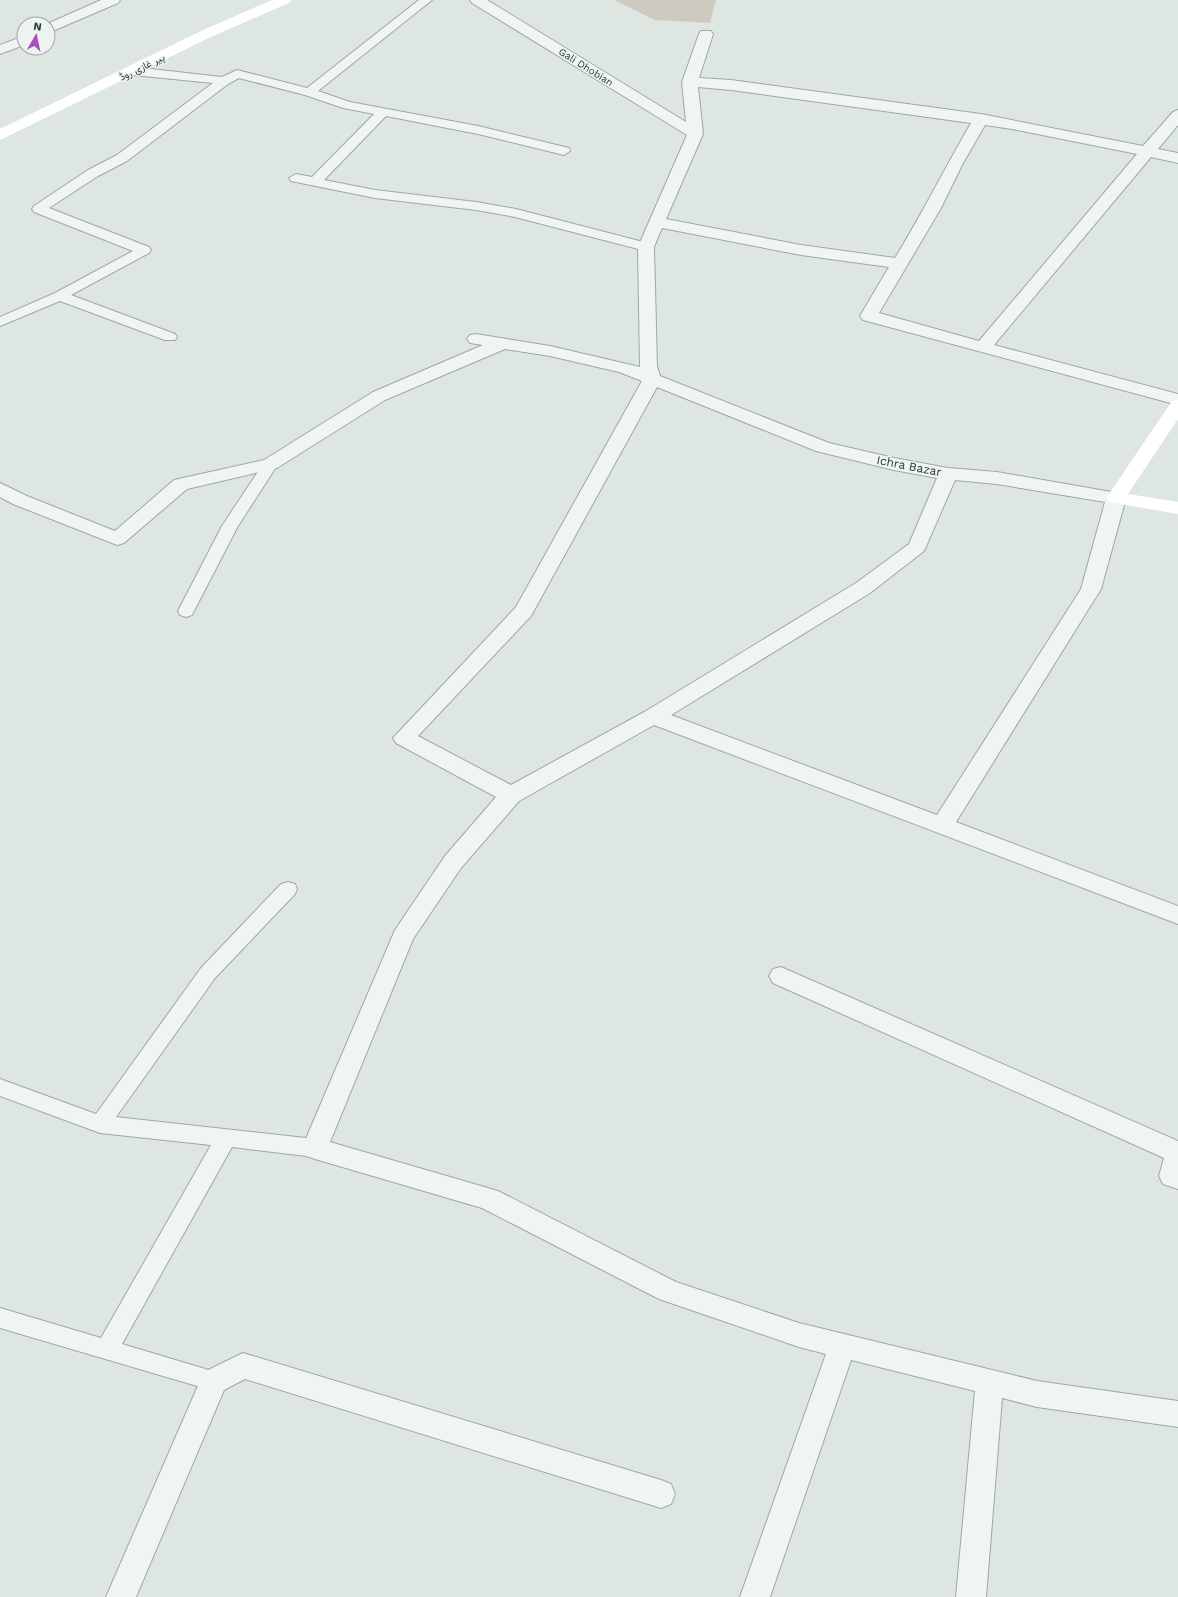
<svg xmlns="http://www.w3.org/2000/svg" width="1178" height="1597" viewBox="0 0 1178 1597" font-family="'Work Sans',Vazirmatn,sans-serif">
  <style>
    .green { fill: #cfcac0 }
    .lines { fill: none; stroke-linecap: round; stroke-linejoin: round }
    .lane-casing { stroke: #9da8a3; stroke-width: 2 }
    .street-casing { stroke: #9da8a3; stroke-width: 2 }
    .lane { fill: #f0f5f3; fill-rule: evenodd }
    .street { fill: #f0f5f3; fill-rule: evenodd }
    .secondary { fill: #fff; fill-rule: evenodd }
    .labels { text-anchor: middle; dominant-baseline: central; stroke-width: 3; stroke-linejoin: round; paint-order: stroke }
    .far-street-label { font-size: 10px; fill: #293b33; stroke: #edf4f0 }
    .street-label { font-size: 12px; fill: #293b33; stroke: #edf4f0 }
  </style>
  <rect width="100%" height="100%" fill="#dee6e2"/>
  <path class="green" d="M614,0H716L710,23L655,20Z"/>
  <g class="lines">
    <g class="lane-casing">
      <g id="lane">
        <path d="M419,0H432L318,91L350,102L478,126L569,148L570,151L564,155L478,134L386,116L324,180L375,190L476,202L516,209L651,244L653,247L651,250L646,251L515,217L476,210L375,198L291,181L289,178L296,174L312,177L374,114L343,108L305,95L239,78L228,84L127,161L98,176L49,208L149,247L151,250L149,253L71,295L175,334L177,337L175,340H165L60,301L0,326V317L55,293L133,251L34,212L32,209L34,206L88,170L117,155L213,83L133,75L129,74L127,71L129,68L133,67L222,77L237,70L307,88Z"/>
        <path d="M270,459L275,461L278,464L238,526L194,611L192,615L186,617L180,615L178,611L222,526L265,461Z"/>
        <path d="M288,882L295,884L297,889L295,894L215,978L116,1117L315,1139L322,1142L325,1148L322,1154L315,1157L232,1147L122,1344L222,1374L225,1381L222,1388L214,1391L0,1328V1308L101,1338L211,1145L100,1133L0,1096V1079L96,1114L201,968L281,884Z"/>
      </g>
    </g>
    <g class="street-casing">
      <g id="street">
        <path d="M101,0H120L118,3L48,33L47,24Z"/>
        <path d="M470,0H487L686,122L682,82L699,34L701,31H711L713,34L699,78L731,80L981,114L1143,146L1173,112L1178,110V125L1158,149L1178,153V163L1151,157L994,345L1178,394V405L863,320L860,316L889,267L801,255L662,228L654,247L657,366L660,376L829,443L894,458L948,468L997,472L1123,494L1126,498L1101,589L956,822L1178,906V924L654,725L519,801L461,868L413,939L330,1142L498,1191L676,1282L799,1323L1037,1381L1178,1401V1427L1037,1407L1002,1398L986,1597H956L975,1391L851,1360L770,1597H740L826,1354L799,1347L659,1299L482,1208L315,1159L306,1156L302,1148L395,930L445,856L496,797L396,743L393,738L516,607L642,381L619,372L550,356L505,349L385,400L277,468L187,489L124,543L117,545L13,504L0,497V483L27,496L115,531L174,480L264,460L373,392L483,345L470,343L467,339L470,335L476,334L550,346L640,367L638,247L687,135L472,3ZM698,87L731,90L971,123C945,168 922,214 895,258L801,245L666,219L703,134ZM985,125L1012,129L1137,154L979,341L879,313L941,208L962,165ZM657,387L816,451L894,470L937,478L909,544L856,583L646,711L511,785L418,736L531,616ZM955,480L997,484L1105,502L1081,589L937,815L671,715L870,593L924,551Z"/>
        <path d="M24,36V45L0,54V45Z"/>
        <path d="M781,967L1178,1141V1189L1163,1184L1159,1176L1164,1158L773,983L769,976L773,969Z"/>
        <path d="M243,1353L661,1480L671,1484L675,1494L671,1504L661,1508L245,1379L224,1390L136,1597H106L204,1372Z"/>
      </g>
    </g>
    <use href="#lane" class="lane"/>
    <use href="#street" class="street"/>
    <g class="secondary">
      <path d="M272,0H291L289,3L213,36L0,140V129L203,30Z"/>
      <path d="M1178,400V419L1128,494L1178,502V514L1109,502L1106,498L1109,494L1172,401Z"/>
    </g>
  </g>
  <g class="labels">
    <g class="far-street-label">
      <text transform="translate(142 67) rotate(-26)">پیر غازی روڈ</text>
      <text transform="translate(586 67) rotate(32)">Gali Dhobian</text>
    </g>
    <g class="street-label">
      <text transform="translate(909 466) rotate(11)">Ichra Bazar</text>
    </g>
  </g>
  <g transform="translate(36 36) rotate(9)"><circle r="19" fill="#edf4f0" stroke="#9faaa4"/>
  <path d="M0-3L7 15L0 10L-7 15Z" fill="#a251bd"/>
  <text y="-6" font-size="11" font-weight="bold" text-anchor="middle" fill="#293b33">N</text>
  </g>
</svg>
